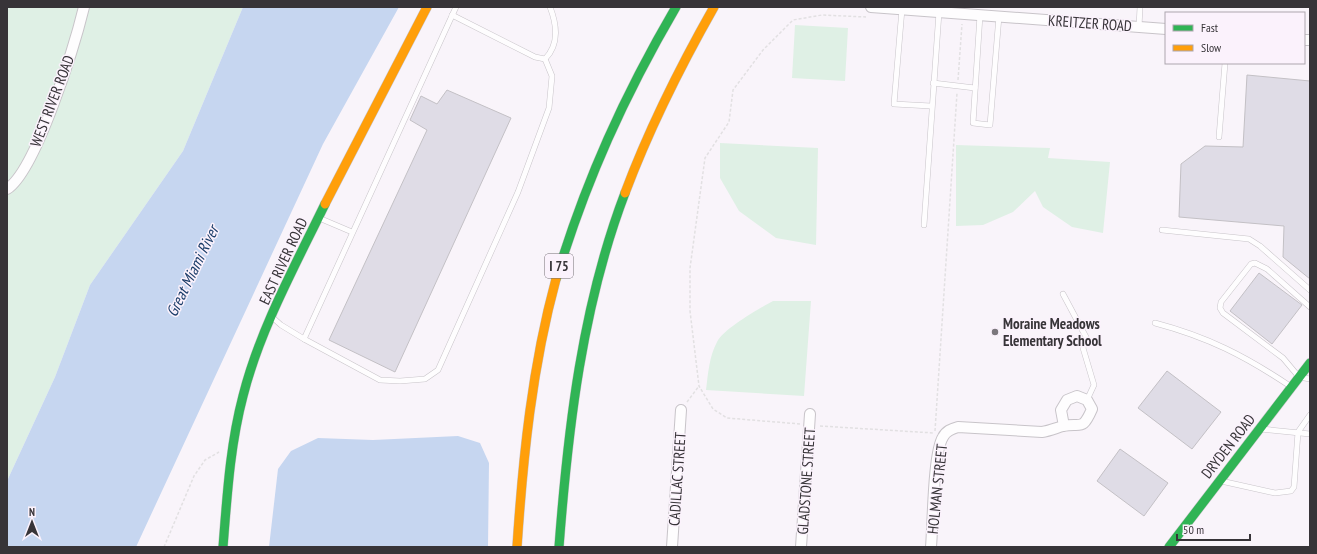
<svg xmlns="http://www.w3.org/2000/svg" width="1317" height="554" viewBox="0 0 1317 554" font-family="'PT Sans Narrow',sans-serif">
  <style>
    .green { fill: #dff0e5 }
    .water { fill: #c6d6f0 }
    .building { fill: #dfdce6; stroke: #c3c0c5 }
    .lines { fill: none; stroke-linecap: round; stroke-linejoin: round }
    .lane-casing { stroke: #c8c4c9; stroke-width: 6 }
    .street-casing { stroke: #c8c4c9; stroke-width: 12 }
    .fast-casing { stroke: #c8c4c9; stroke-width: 10 }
    .slow-casing { stroke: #c8c4c9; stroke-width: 10 }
    .path { stroke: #e2e0e2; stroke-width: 1.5; stroke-dasharray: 3 2; stroke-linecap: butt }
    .lane { stroke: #fefdfe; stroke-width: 5 }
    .street { stroke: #fefdfe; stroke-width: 10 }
    .fast { stroke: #30b455; stroke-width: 9 }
    .slow { stroke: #ff9f0a; stroke-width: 9 }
    .poi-dot { fill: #7b777c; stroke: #fbf2fc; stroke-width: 1.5 }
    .labels { text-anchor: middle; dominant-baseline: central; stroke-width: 3; stroke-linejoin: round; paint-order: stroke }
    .shield { fill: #fbf2fc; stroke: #726d73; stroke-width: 1 }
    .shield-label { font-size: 14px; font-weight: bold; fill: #373438 }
    .street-label { font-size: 15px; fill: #373438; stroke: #fbf2fc }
    .poi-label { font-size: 15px; font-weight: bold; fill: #373438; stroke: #fbf2fc; text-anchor: start }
    .water-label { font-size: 16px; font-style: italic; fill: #1b3d69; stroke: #fbf2fc }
  </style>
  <rect width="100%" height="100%" fill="#f9f4fa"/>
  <g class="green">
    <path d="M7,7H243L183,151L90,285L55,377L7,481Z"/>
    <path d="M795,25L848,28L845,81L792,78Z"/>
    <path d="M720,143L818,148L816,245L776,238L739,211L720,178Z"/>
    <path d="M956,145L1050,148L1048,158L1110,162L1103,233L1072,227L1043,207L1035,191L1013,212L983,225L956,226Z"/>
    <path d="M773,301H811L804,396L706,390C708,374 709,357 717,342C723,329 760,308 773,301Z"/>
  </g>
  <g class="water">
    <path d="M243,7H399L323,144L136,547H7V481L55,377L90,285L183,151Z"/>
    <path d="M458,436L480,443L489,463L488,547H269L278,469L291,451L318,438L373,440Z"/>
  </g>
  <g class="building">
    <path d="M1247,75L1310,81V279L1283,257L1284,226L1179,217L1181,164L1205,146L1243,147Z"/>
    <path d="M447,90L511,118L395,372L329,340L427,130L410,120L421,96L437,104Z"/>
    <path d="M1259,273L1302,305L1272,344L1230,311Z"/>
    <path d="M1167,371L1221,412L1192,449L1138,408Z"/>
    <path d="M1120,449L1168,483L1144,516L1097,481Z"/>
  </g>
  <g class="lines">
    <g class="lane-casing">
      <g id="lane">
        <path d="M902,9L894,104L931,106"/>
        <path d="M452,15L535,57L545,59C559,45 557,25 550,7"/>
        <path d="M980,15L973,123L990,125L999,16"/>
        <path d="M1139,27L1140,7"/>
        <path d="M933,83L975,88"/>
        <path d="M1219,137L1225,63"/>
        <path d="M319,218L352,232"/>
        <path d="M924,225L939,12"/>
        <path d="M1162,230L1249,239L1260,246L1310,290"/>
        <path d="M1063,294L1086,337L1083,348L1094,385L1087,400"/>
        <path d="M1310,307L1267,269L1255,263L1251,264L1221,302L1220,308L1223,313L1283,358L1299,377L1310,379"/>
        <path d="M272,317L281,325L304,339L456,7"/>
        <path d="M1155,323C1208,337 1245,356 1290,386"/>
        <path d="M304,339L380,380L400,381L425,379L438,370L518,192L549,108L552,76L545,59"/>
        <path d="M1261,429L1310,434"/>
        <path d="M1221,481L1275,493L1291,491L1294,487L1298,432L1310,415"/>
      </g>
    </g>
    <g class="street-casing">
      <g id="street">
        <path d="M871,7L1166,29"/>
        <path d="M1304,40H1310"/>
        <path d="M7,189C36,171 75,44 84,7"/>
        <path d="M672,547L681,410"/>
        <path d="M801,547L810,414"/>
        <path d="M931,547C933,524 933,453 943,437C946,431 951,429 958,427L1042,432C1049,431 1056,428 1063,426C1081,422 1082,432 1092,409L1087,400L1077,396L1067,400L1061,410L1064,426"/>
      </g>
    </g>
    <g class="fast-casing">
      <g id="fast">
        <path d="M556,279C586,180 624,96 676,7"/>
        <path d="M223,547C227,497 230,445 243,396C260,329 295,266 325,204"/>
        <path d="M559,547C568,428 582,306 625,193"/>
        <path d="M1169,547L1310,363"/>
      </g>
    </g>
    <g class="slow-casing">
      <g id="slow">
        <path d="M625,193C649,129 680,67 714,7"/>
        <path d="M325,204L427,7"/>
        <path d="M517,547C523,457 532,367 556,279"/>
      </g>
    </g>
    <g class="path">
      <path d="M958,80L962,24"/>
      <path d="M687,402L699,386"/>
      <path d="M800,424L727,418L713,409L699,386L690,311V268L705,158L729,122L733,90L763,50L793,20L822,15L866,17"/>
      <path d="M820,426L934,433"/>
      <path d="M935,431L957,93"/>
      <path d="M164,547L194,476L205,460L219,452"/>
    </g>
    <use href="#lane" class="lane"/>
    <use href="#street" class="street"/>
    <use href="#fast" class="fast"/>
    <use href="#slow" class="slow"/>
  </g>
  <circle class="poi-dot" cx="995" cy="332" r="4"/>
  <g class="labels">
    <rect class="shield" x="545" y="254" width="28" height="24" rx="3"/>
    <g class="shield-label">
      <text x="559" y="266">I 75</text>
    </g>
    <g class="street-label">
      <text transform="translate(1090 23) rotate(4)">KREITZER ROAD</text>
      <text transform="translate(52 101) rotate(-69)">WEST RIVER ROAD</text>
      <text transform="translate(283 261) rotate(-65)">EAST RIVER ROAD</text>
      <text transform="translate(1228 446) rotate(-52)">DRYDEN ROAD</text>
      <text transform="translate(677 479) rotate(-86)">CADILLAC STREET</text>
      <text transform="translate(806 481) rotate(-86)">GLADSTONE STREET</text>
      <text transform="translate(937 489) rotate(-84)">HOLMAN STREET</text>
    </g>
    <g class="poi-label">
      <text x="1003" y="323">Moraine Meadows<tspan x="1003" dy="17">Elementary School</tspan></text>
    </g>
    <g class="water-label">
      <text transform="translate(192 271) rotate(-64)">Great Miami River</text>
    </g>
  </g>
  <rect width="1317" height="554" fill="none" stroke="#373438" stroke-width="16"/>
  <rect x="1165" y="12" width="140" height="52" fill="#fbf2fc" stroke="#ada6ae"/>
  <rect x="1173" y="25" width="20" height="6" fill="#30b455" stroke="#ada6ae"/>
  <text x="1201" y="32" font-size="12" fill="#373438">Fast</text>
  <rect x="1173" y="45" width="20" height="6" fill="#ff9f0a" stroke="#ada6ae"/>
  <text x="1201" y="52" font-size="12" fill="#373438">Slow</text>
  <g transform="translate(32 522)" stroke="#fbf2fc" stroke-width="3" paint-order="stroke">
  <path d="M0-3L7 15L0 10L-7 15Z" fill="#373438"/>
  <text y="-6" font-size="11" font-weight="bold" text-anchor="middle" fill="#373438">N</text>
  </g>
  <path d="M1177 534v6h73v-6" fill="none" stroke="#373438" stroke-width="2"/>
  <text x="1183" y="534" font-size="12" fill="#373438" stroke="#fbf2fc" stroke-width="3" paint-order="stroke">50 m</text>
</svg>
